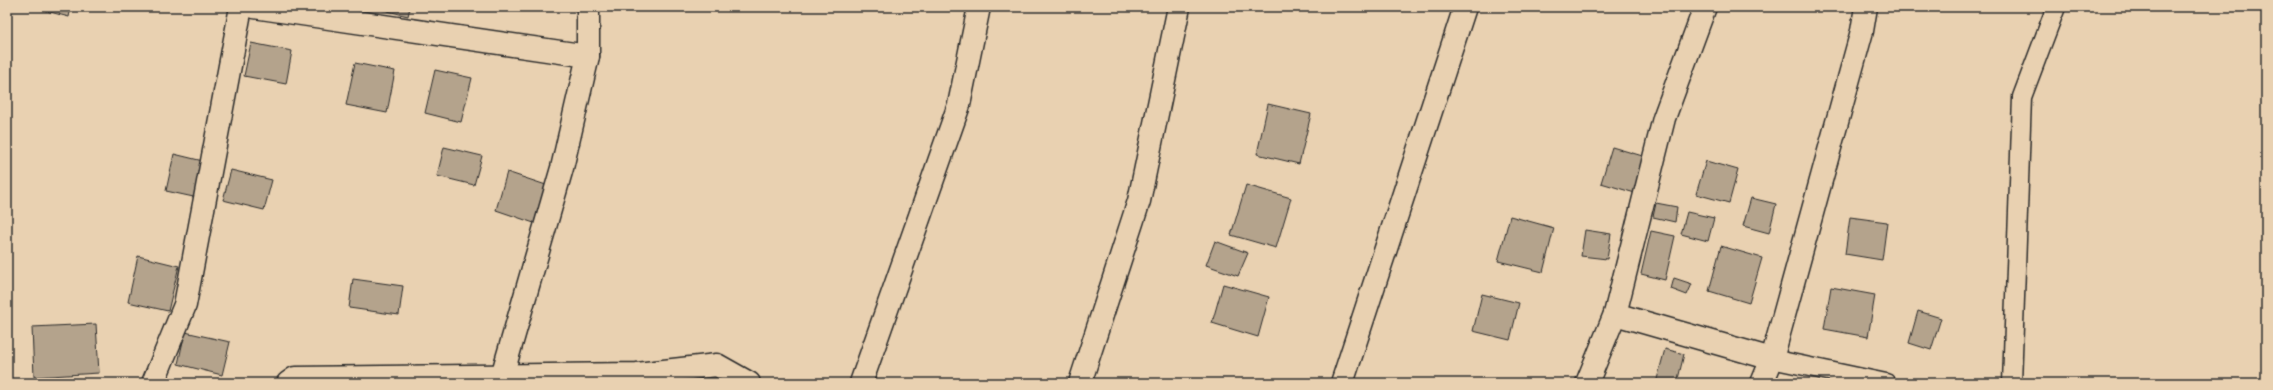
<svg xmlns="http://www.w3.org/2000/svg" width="2273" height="390" viewBox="0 0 2273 390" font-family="Dekko,sans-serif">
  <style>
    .building { fill: #b4a38c; stroke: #2b2b2b }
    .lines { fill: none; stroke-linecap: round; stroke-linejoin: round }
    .lane-casing { stroke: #2b2b2b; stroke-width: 21 }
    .street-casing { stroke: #2b2b2b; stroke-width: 25 }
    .primary-casing { stroke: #2b2b2b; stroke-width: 25 }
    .lane { stroke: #e9d1b1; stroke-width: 18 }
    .street { stroke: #e9d1b1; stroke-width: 22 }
    .primary { stroke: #e9d1b1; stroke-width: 22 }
  </style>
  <rect width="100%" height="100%" fill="#e9d1b1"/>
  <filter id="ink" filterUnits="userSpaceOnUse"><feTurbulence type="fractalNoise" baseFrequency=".025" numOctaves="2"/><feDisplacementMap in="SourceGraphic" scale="8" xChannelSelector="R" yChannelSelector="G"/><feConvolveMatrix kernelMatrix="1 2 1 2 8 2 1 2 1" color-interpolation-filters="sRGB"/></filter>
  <g filter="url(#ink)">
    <g class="building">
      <path d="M31,7H71L69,17Z"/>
      <path d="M371,7H410L408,16Z"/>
      <path d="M251,43L292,51L286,84L244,76Z"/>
      <path d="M355,63L395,71L387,113L346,105Z"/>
      <path d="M435,70L472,78L461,122L425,113Z"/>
      <path d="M1268,104L1311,114L1299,164L1257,154Z"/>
      <path d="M444,147L482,156L474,185L437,176Z"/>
      <path d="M1612,147L1646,157L1635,193L1601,183Z"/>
      <path d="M174,154L207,162L198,198L166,191Z"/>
      <path d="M1706,161L1738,170L1729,203L1696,194Z"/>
      <path d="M231,170L272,180L264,210L223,200Z"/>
      <path d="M507,172L546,185L534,223L496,210Z"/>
      <path d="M1246,185L1291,198L1276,248L1231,235Z"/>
      <path d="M1751,198L1776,204L1769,233L1743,226Z"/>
      <path d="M1656,203L1677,207L1675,222L1653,217Z"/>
      <path d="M1687,212L1714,218L1708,241L1681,234Z"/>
      <path d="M1510,216L1554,228L1543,272L1498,261Z"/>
      <path d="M1850,217L1887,222L1882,260L1845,254Z"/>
      <path d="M1585,230L1611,234L1607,259L1581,256Z"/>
      <path d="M1651,231L1675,236L1665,280L1641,274Z"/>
      <path d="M1215,241L1248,253L1238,276L1206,265Z"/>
      <path d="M1721,246L1762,258L1749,303L1709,291Z"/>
      <path d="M138,256L179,266L168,311L128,302Z"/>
      <path d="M1674,278L1692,284L1687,295L1671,289Z"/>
      <path d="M353,279L403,286L399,315L349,308Z"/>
      <path d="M1223,284L1269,297L1258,337L1212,323Z"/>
      <path d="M1831,287L1875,295L1868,337L1824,329Z"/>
      <path d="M1482,294L1519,303L1510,340L1473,331Z"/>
      <path d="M1918,311L1941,318L1931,350L1909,343Z"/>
      <path d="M96,324L99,373L34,377L32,327Z"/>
      <path d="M185,332L230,342L222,375L178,364Z"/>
      <path d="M1665,349L1684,354L1677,383H1656Z"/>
    </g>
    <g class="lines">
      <g class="lane-casing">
        <g id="lane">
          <path d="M1772,359L1886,383"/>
          <path d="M2012,383L2022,97L2056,7"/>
        </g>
      </g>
      <g class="street-casing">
        <g id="street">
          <path d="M254,7L588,56"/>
          <path d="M1615,314L1772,359"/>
          <path d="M153,383L185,305L241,7"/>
          <path d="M288,383L295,378L637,374L717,365L749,383"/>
          <path d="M500,383L562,168L588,56V7"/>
          <path d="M861,383L959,105L979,7"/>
          <path d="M1080,383L1139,201L1179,7"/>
          <path d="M1587,383L1615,314L1664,118L1705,7"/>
          <path d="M1762,383L1772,359L1862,31L1866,7"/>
        </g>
      </g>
      <g class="primary-casing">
        <path id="primary" d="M1342,383L1465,7"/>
      </g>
      <use href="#lane" class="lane"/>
      <use href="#street" class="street"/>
      <use href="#primary" class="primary"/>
    </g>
  </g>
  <rect width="2273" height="390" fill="none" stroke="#e9d1b1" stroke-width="24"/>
  <rect x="12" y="12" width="2249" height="366" fill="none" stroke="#2b2b2b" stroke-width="1.5" filter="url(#ink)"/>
</svg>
